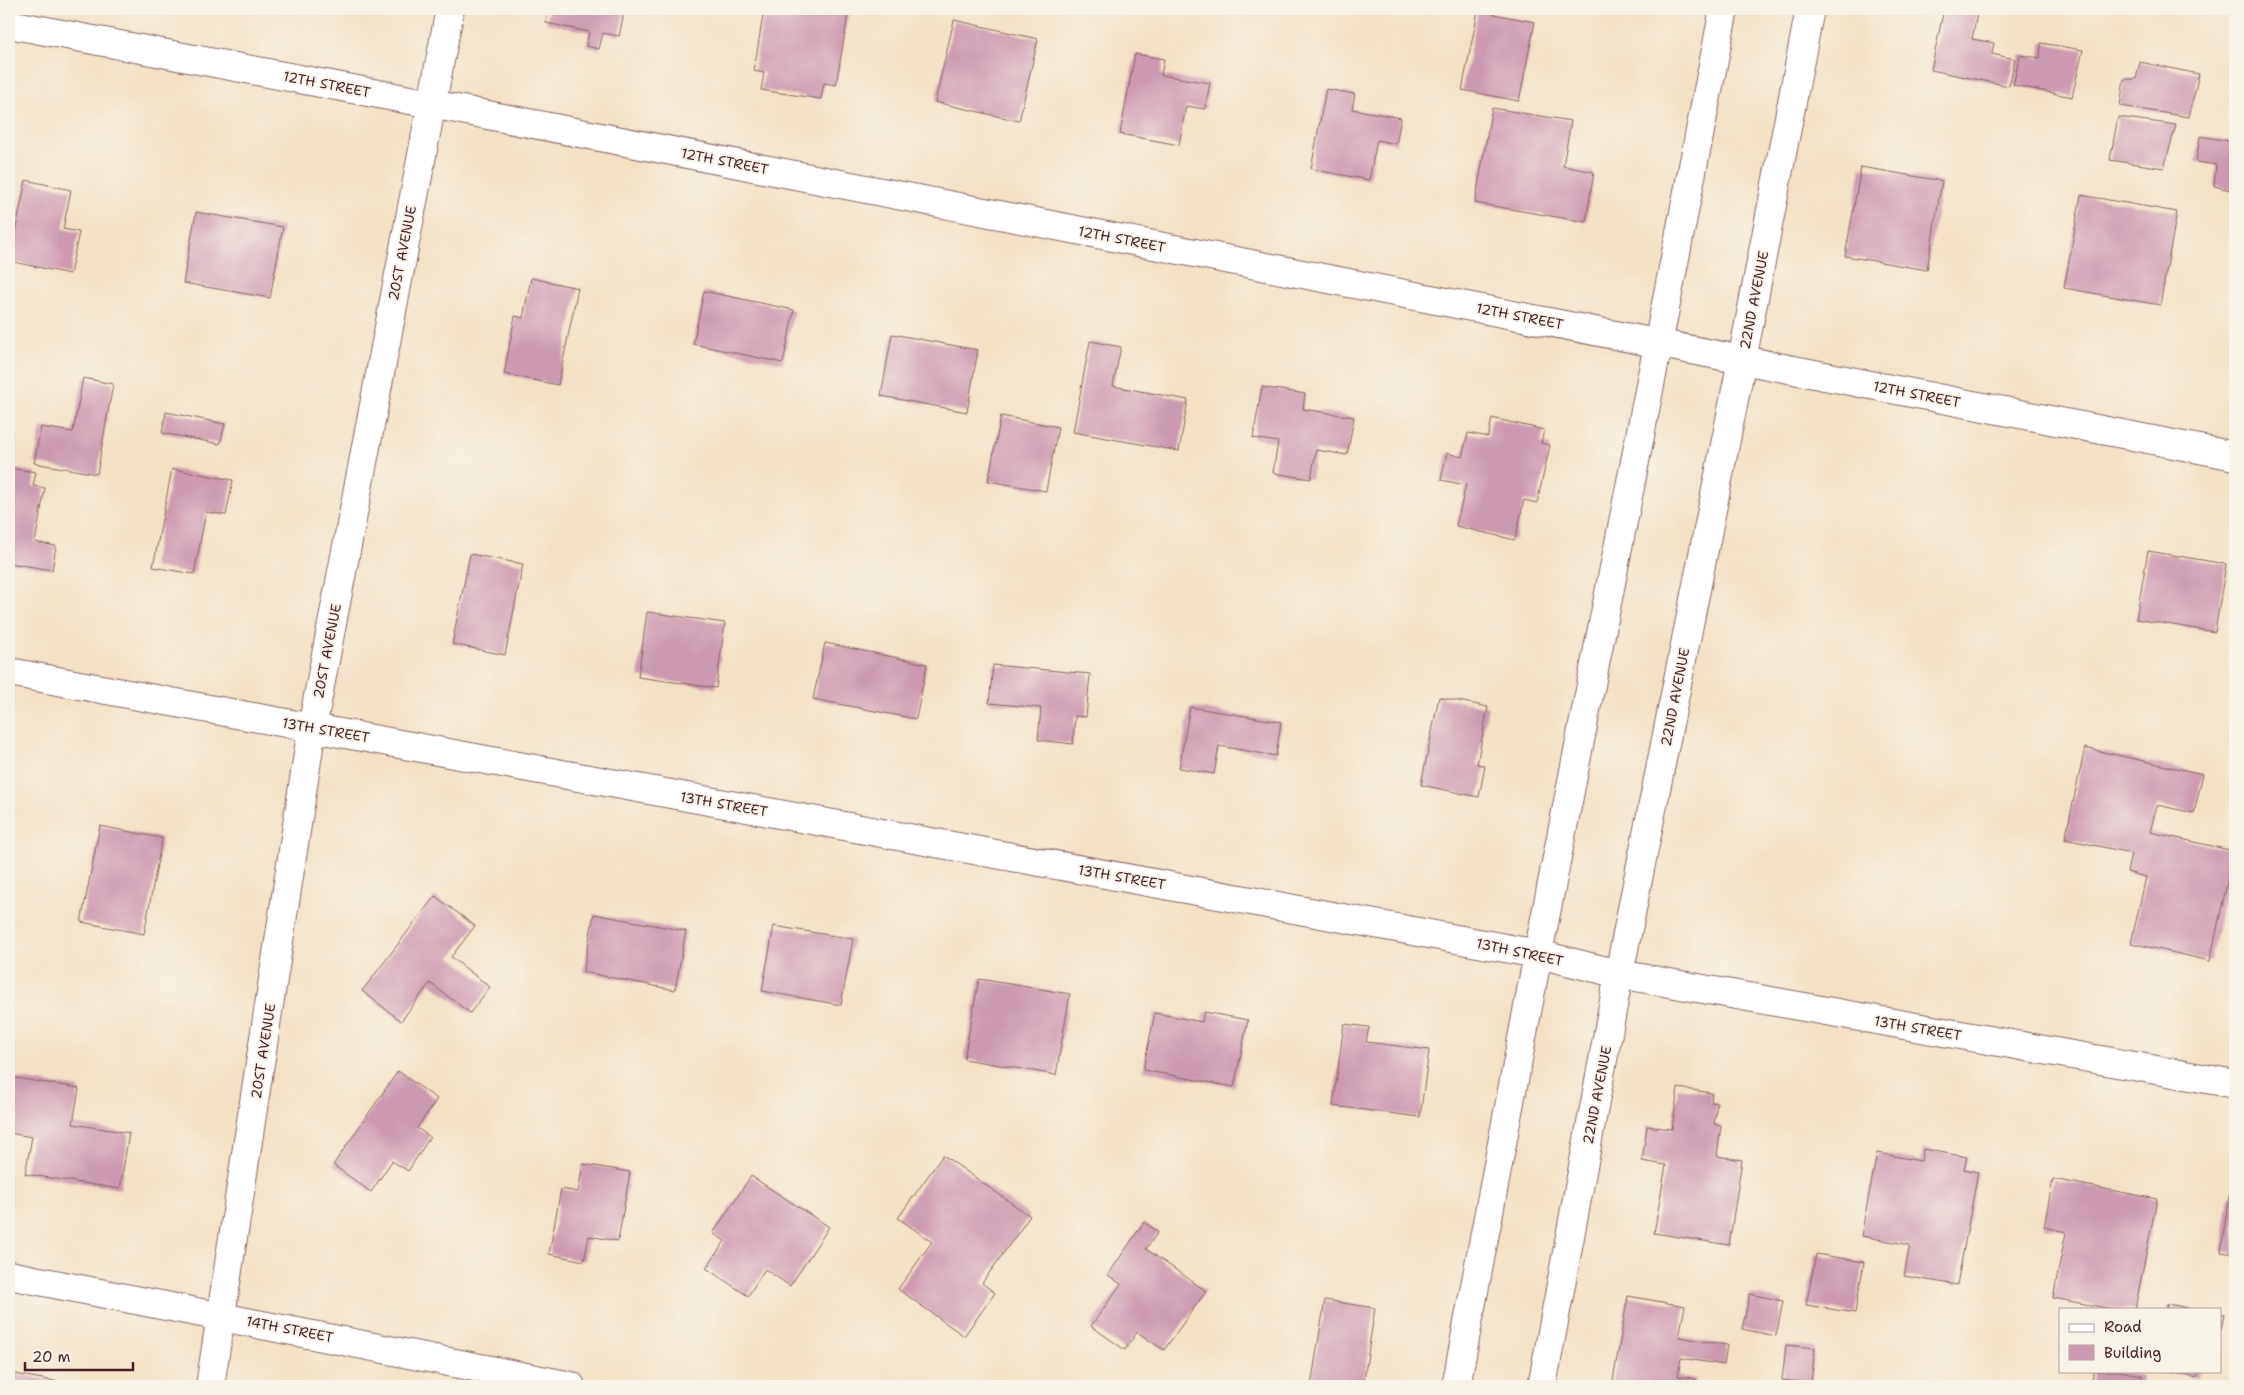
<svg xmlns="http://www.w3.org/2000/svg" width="2244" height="1395" viewBox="0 0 2244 1395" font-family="'Shantell Sans',sans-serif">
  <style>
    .building { fill: #cc9ab0 }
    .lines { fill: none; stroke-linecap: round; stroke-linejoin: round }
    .minor-casing { stroke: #856361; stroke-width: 30 }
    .minor { stroke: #fff; stroke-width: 28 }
    .labels { text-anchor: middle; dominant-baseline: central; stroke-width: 4; stroke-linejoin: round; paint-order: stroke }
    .street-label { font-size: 14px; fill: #4a1f2b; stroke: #f7f3e8 }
  </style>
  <rect width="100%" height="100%" fill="#f7f3e8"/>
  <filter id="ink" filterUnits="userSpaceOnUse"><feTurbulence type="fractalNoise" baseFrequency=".02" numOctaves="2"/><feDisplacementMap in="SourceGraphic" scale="10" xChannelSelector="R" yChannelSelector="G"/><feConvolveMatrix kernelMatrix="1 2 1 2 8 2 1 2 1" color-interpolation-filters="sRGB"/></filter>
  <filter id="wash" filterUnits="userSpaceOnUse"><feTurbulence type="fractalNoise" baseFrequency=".0096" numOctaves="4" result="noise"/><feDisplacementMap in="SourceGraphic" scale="20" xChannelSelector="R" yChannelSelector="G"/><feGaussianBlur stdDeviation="1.12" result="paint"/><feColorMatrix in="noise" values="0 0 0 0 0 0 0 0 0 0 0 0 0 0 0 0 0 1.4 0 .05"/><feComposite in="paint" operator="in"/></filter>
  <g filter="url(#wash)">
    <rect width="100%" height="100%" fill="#f3e1c6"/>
    <g id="blocks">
      <g class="building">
        <path d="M549,9H625L619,36L603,33L599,49L586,46L589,32L546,23Z"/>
        <path d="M764,9H849L836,85L824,83L821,99L761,90L764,73L754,71Z"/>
        <path d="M1944,9H1978L1972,39L1994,43L1992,54L2015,59L2009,86L1931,70Z"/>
        <path d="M1478,11L1535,22L1519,101L1462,90Z"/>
        <path d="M954,20L1038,39L1019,121L935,102Z"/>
        <path d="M2041,43L2083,50L2072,97L2013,85L2020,55L2040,58Z"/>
        <path d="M1135,54L1164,59L1161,75L1210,83L1205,109L1186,106L1179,145L1120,134Z"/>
        <path d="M2140,62L2199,74L2189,117L2120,106L2124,79H2136Z"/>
        <path d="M1326,89L1355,94L1352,109L1401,118L1396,144L1377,140L1369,180L1311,169Z"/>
        <path d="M1492,108L1571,121L1563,166L1594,172L1586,222L1475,203Z"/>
        <path d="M2118,117L2176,125L2164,168L2110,160Z"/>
        <path d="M2200,136L2235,142V191L2214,186L2216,165L2196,162Z"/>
        <path d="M1861,167L1942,181L1927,270L1845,256Z"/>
        <path d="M26,180L71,190L63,229L79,232L70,274L9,261Z"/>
        <path d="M2081,195L2177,212L2160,305L2064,288Z"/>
        <path d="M196,212L283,227L270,298L183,283Z"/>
        <path d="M531,278L578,288L558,385L504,374L515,316L523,318Z"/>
        <path d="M704,291L794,310L783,363L693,344Z"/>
        <path d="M892,334L978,350L967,412L881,396Z"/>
        <path d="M1090,341L1121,347L1113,386L1188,400L1179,451L1073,432Z"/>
        <path d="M83,378L113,384L97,474L34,463L41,427L73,432Z"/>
        <path d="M1262,387L1305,394L1303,409L1354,417L1347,455L1316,450L1311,479L1273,473L1278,442L1253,438Z"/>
        <path d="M166,412L225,424L220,444L162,433Z"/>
        <path d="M1001,416L1058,427L1046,491L988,481Z"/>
        <path d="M1492,418L1544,430L1541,443L1550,445L1537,503L1524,500L1515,540L1456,526L1466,485L1441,480L1447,453L1462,457L1468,433L1488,437Z"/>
        <path d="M9,468L36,472L33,486L45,488L35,542L56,546L52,570L9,563Z"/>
        <path d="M172,469L233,480L226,515L206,512L194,574L153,567Z"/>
        <path d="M2148,551L2226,564L2215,632L2136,619Z"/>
        <path d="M470,554L523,564L505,655L452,644Z"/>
        <path d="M647,612L725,623L716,688L638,677Z"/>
        <path d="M825,643L927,664L916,719L813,699Z"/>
        <path d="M993,665L1090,674L1086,717L1075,716L1073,744L1038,740L1041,708L989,703Z"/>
        <path d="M1439,697L1488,707L1477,764L1485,766L1479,797L1421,785Z"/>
        <path d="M1190,707L1281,722L1276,756L1219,746L1214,774L1179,768Z"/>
        <path d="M2085,748L2203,774L2194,813L2157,805L2150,832L2234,851L2210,961L2131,943L2146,877L2127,872L2131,853L2065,839Z"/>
        <path d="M100,826L162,838L144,934L81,922Z"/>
        <path d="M435,896L475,926L451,957L490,987L470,1013L430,983L401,1021L362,991Z"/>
        <path d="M594,914L686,931L675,990L583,972Z"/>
        <path d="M774,926L853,939L841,1005L762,991Z"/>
        <path d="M979,979L1070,994L1056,1075L964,1059Z"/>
        <path d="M1204,1012L1248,1020L1234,1087L1143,1070L1155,1013L1202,1022Z"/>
        <path d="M1344,1024L1369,1027L1366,1042L1429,1050L1420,1117L1333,1106Z"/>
        <path d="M398,1071L437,1099L417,1128L430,1137L408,1171L392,1161L371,1192L333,1165Z"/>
        <path d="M9,1077L79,1088L73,1124L129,1133L120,1189L25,1174L32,1137L9,1133Z"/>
        <path d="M1678,1088L1712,1093L1711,1102L1717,1103L1714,1124L1721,1126L1717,1156L1742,1160L1729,1245L1654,1233L1666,1165L1642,1161L1647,1126L1672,1129Z"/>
        <path d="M1923,1149L1967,1157L1964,1169L1978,1172L1957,1285L1904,1276L1910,1245L1861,1236L1877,1153L1921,1161Z"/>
        <path d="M943,1155L1030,1216L982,1283L995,1293L964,1336L898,1289L932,1242L898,1218Z"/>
        <path d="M583,1164L630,1172L618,1241L589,1236L584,1261L549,1254L561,1189L578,1192Z"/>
        <path d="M751,1176L829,1227L790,1286L765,1269L748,1296L706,1268L725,1241L713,1233Z"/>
        <path d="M2053,1179L2157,1199L2135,1309H2112L2053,1298L2066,1232L2044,1227Z"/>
        <path d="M2229,1196L2235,1197V1254L2221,1252Z"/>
        <path d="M1144,1222L1158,1232L1146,1249L1206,1291L1164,1350L1137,1332L1125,1350L1091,1326L1121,1284L1108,1275Z"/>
        <path d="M1816,1254L1864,1262L1855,1313L1806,1305Z"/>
        <path d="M1750,1294L1783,1301L1776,1336L1742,1329Z"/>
        <path d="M1628,1296L1685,1306L1679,1337L1727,1345L1724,1365L1681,1358L1678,1376L1696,1379L1695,1386H1612Z"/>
        <path d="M1325,1300L1375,1308L1363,1386H1311Z"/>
        <path d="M2167,1304L2188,1308V1309H2166Z"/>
        <path d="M2220,1314L2224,1315L2221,1330H2220Z"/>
        <path d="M1786,1345L1815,1348L1811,1383L1782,1380Z"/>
        <path d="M2094,1371H2118L2142,1375L2140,1386H2091Z"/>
        <path d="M2167,1371H2199L2197,1378Z"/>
        <path d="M9,1373L77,1385V1386H9Z"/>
      </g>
    </g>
  </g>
  <g filter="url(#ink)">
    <use href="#blocks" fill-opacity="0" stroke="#856361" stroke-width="1"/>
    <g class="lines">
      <g class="minor-casing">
        <g id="minor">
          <path d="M9,24L431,104L2235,456"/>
          <path d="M9,672L1538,954L1619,974L2235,1084"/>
          <path d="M9,1275L571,1386"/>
          <path d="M210,1386L312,728L450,9"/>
          <path d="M1456,1386L1538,954L1724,9"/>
          <path d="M1542,1386L1619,974L1742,360L1810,9"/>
        </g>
      </g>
      <use href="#minor" class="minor"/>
    </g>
  </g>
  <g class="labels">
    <g class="street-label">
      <text transform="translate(327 84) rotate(11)">12TH STREET</text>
      <text transform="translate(725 161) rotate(11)">12TH STREET</text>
      <text transform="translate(1122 239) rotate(11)">12TH STREET</text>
      <text transform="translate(402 253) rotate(-79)">20ST AVENUE</text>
      <text transform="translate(1754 300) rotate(-79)">22ND AVENUE</text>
      <text transform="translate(1520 316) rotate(11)">12TH STREET</text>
      <text transform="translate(1917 394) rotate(11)">12TH STREET</text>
      <text transform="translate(327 651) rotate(-79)">20ST AVENUE</text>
      <text transform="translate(1675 697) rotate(-79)">22ND AVENUE</text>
      <text transform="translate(326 730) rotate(10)">13TH STREET</text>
      <text transform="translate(724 804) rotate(10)">13TH STREET</text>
      <text transform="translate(1122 877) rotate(10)">13TH STREET</text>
      <text transform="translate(1520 952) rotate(12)">13TH STREET</text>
      <text transform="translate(1918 1028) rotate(10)">13TH STREET</text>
      <text transform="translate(263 1051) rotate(-81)">20ST AVENUE</text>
      <text transform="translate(1597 1095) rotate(-79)">22ND AVENUE</text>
      <text transform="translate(290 1329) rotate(11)">14TH STREET</text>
    </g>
  </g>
  <rect width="2244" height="1395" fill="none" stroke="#f7f3e8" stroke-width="30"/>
  <rect x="2059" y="1308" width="162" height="65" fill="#f7f3e8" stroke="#b29e9c"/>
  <rect x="2069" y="1324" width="25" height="8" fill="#ffffff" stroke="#b29e9c"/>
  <text x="2104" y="1332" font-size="15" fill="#4a1f2b">Road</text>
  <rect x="2069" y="1345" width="25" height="15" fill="#cc9ab0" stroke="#b29e9c"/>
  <text x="2104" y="1358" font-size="15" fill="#4a1f2b">Building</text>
  <path d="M25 1362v8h108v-8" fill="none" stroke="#4a1f2b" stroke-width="2.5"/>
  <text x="32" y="1362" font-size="15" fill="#4a1f2b" stroke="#f7f3e8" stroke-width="4" paint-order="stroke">20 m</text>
</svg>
